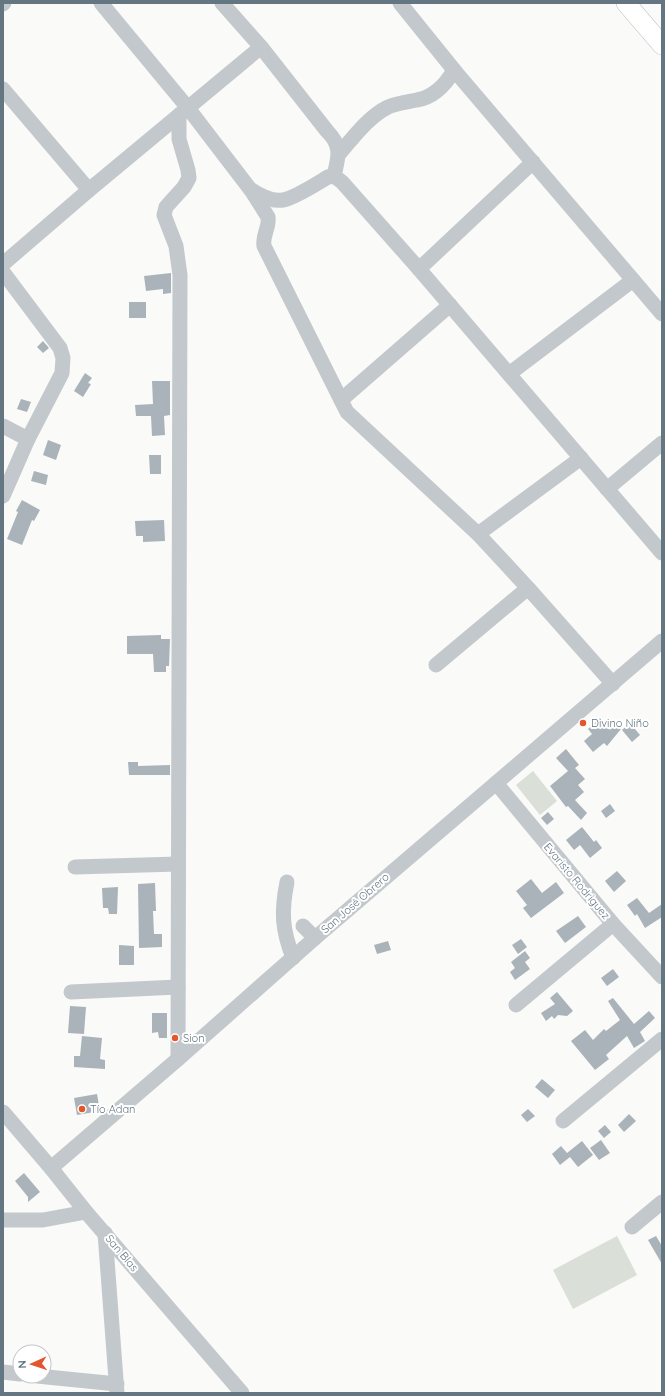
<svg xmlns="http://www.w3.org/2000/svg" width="665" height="1396" viewBox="0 0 665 1396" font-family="Quicksand,sans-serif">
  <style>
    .green { fill: #dadfd7 }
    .building { fill: #aab3b9 }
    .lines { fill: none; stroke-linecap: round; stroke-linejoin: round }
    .major-casing { stroke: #b5babe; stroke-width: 20 }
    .minor { stroke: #c3c8cc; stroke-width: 15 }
    .major { stroke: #fff; stroke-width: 19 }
    .poi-dot { fill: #e4572e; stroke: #fff; stroke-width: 1.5 }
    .labels { text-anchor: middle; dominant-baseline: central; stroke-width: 4; stroke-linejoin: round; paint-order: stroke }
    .poi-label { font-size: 11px; fill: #657683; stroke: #fff; text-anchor: start }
    .street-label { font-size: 11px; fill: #657683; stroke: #fff }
  </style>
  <rect width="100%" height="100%" fill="#fafaf8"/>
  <g class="green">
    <path d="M533,771L557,801L540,815L516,785Z"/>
    <path d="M617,1236L637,1275L573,1309L553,1270Z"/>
  </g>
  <g class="building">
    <path d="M171,273V293L163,294V289L146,291L144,276Z"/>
    <rect x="129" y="302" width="17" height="16"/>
    <path d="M43,341L49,348L43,353L37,347Z"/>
    <path d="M85,373L92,378L88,383L91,384L83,397L74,391Z"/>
    <path d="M152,381H170V415L164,416L165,435L152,436L151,416H136L135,405L153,404Z"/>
    <path d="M21,399L31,402L27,412L17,409Z"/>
    <path d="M48,440L61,445L56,460L43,455Z"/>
    <path d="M149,455H161V474H150Z"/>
    <path d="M34,471L48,475L46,485L31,481Z"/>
    <path d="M22,500L40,510L34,521L32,520L22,545L7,539L18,512L16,511Z"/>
    <path d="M164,520L165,541L143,542V536H136L135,521Z"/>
    <path d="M161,635V639H170L169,666H166V672H154L153,654H127V636Z"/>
    <path d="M600,718L610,730L615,723L621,729L607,746L604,743L593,752L584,741L592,734L588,729Z"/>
    <path d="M630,723L640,735L632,742L622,730Z"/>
    <path d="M566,749L579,765L575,768L585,779L578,785L584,792L575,800L587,813L581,820L568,806L566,807L550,786L568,771L556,758Z"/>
    <path d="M128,762H138V766L170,765V775H129Z"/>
    <path d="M610,804L615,811L606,818L601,811Z"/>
    <path d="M548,812L554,819L547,825L541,818Z"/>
    <path d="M582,827L594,842L596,840L602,848L590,858L580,845L574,850L566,840Z"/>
    <path d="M617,871L626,881L614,892L605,881Z"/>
    <path d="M531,879L542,893L556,882L564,893L531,918L523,908L527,905L516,891Z"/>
    <path d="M155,883L156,911H153L154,934H162V947L139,948L138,884Z"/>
    <path d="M118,887L117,914H109L108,908H103L102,888Z"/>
    <path d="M637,898L649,913L662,904V917L645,928L637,914L635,916L627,905Z"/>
    <path d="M578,916L586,927L565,943L556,931Z"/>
    <path d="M521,939L527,947L518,954L512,945Z"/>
    <path d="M388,941L391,950L377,954L374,945Z"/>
    <path d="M119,945L134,946V965H119Z"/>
    <path d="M525,951L530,958L525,962L530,969L515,980L510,972L515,968L511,962Z"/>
    <path d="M613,969L619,977L607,986L601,978Z"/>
    <path d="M557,992L573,1011L567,1016L558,1015L554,1019L552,1016L546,1021L541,1013L555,1004L550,998Z"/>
    <path d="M613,998L634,1024L649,1011L655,1018L640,1032L645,1041L634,1048L627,1036L606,1055L609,1059L595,1070L571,1041L585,1030L593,1040L604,1029L606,1031L620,1020L608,1001Z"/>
    <path d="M70,1006L86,1007L84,1034L68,1033Z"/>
    <path d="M152,1013H167V1038H159L158,1032L152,1033Z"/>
    <path d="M82,1036L102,1038L100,1059L105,1060V1069L74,1067V1056H80Z"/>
    <path d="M542,1079L555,1090L548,1098L535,1087Z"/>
    <path d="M97,1094L100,1111L77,1115L74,1098Z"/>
    <path d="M528,1109L535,1116L527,1122L521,1115Z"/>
    <path d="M629,1114L636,1121L624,1132L618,1125Z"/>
    <path d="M605,1125L611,1132L604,1138L598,1131Z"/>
    <path d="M601,1140L610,1153L599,1160L590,1148Z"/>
    <path d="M582,1141L593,1155L578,1167L570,1157L560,1165L552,1154L561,1146L567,1153Z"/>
    <path d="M24,1173L40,1192L28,1202V1197L15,1181Z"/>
    <path d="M656,1236L662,1246V1264L648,1240Z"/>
  </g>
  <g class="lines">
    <g class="major-casing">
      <path id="major" d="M626,3L662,45"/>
    </g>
    <g class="minor">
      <path d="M101,3L188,108L250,189C259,195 271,202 283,200C295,198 316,184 328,177L334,176L342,182L419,269L662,553"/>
      <path d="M222,3L261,47L327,131C343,147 338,157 334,176"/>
      <path d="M400,3L454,70L662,314"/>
      <path d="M3,4L4,3"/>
      <path d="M3,89L89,190"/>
      <path d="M339,154C353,138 368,117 388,107C397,103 407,102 417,100C434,97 446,84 454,70"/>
      <path d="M251,190L268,217C270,227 262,235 264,246L347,412L478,534L528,588L613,684"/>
      <path d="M3,264L89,190L261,47"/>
      <path d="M419,269L533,162"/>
      <path d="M3,272L60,348L63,358L62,373L28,439L3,496"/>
      <path d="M509,374L633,280"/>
      <path d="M341,400L450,305"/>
      <path d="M3,426L28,439"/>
      <path d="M607,489L662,443"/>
      <path d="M478,534L581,458"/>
      <path d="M436,665L528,588"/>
      <path d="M496,783L613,924L662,977"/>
      <path d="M75,867L178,864"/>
      <path d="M287,882C281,912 282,929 293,958"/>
      <path d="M303,926L315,938"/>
      <path d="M71,992L178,987"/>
      <path d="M516,1005L613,924"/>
      <path d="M178,1059L180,275L176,246L164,215L166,207L184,187L189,178L188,170L179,139V115"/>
      <path d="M3,1112L51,1168L86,1212L242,1393"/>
      <path d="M563,1121L662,1039"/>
      <path d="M51,1168L178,1059L315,938L662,641"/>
      <path d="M3,1220H43L86,1212"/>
      <path d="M632,1227L662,1202"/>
      <path d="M105,1233L117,1393"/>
      <path d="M3,1372L20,1374"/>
      <path d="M37,1376L117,1384"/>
    </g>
    <use href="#major" class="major"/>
  </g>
  <g class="poi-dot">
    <circle cx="583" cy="723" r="4"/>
    <circle cx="175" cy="1038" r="4"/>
    <circle cx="82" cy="1109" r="4"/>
  </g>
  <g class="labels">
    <g class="poi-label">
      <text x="591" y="723">Divino Niño</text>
      <text x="183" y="1038">Sion</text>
      <text x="90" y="1109">Tío Adan</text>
    </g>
    <g class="street-label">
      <text transform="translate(577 881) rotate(50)">Evaristo Rodriguez</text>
      <text transform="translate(355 903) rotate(-41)">San José Obrero</text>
      <text transform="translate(122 1253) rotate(50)">San Blas</text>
    </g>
  </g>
  <rect width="665" height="1396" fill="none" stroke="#657683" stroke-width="8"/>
  <g transform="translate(32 1364) rotate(267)"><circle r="19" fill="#ffffff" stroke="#c1c8cd"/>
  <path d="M0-3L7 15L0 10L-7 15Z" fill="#e4572e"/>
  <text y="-6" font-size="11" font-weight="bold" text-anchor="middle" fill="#657683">N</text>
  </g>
</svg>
